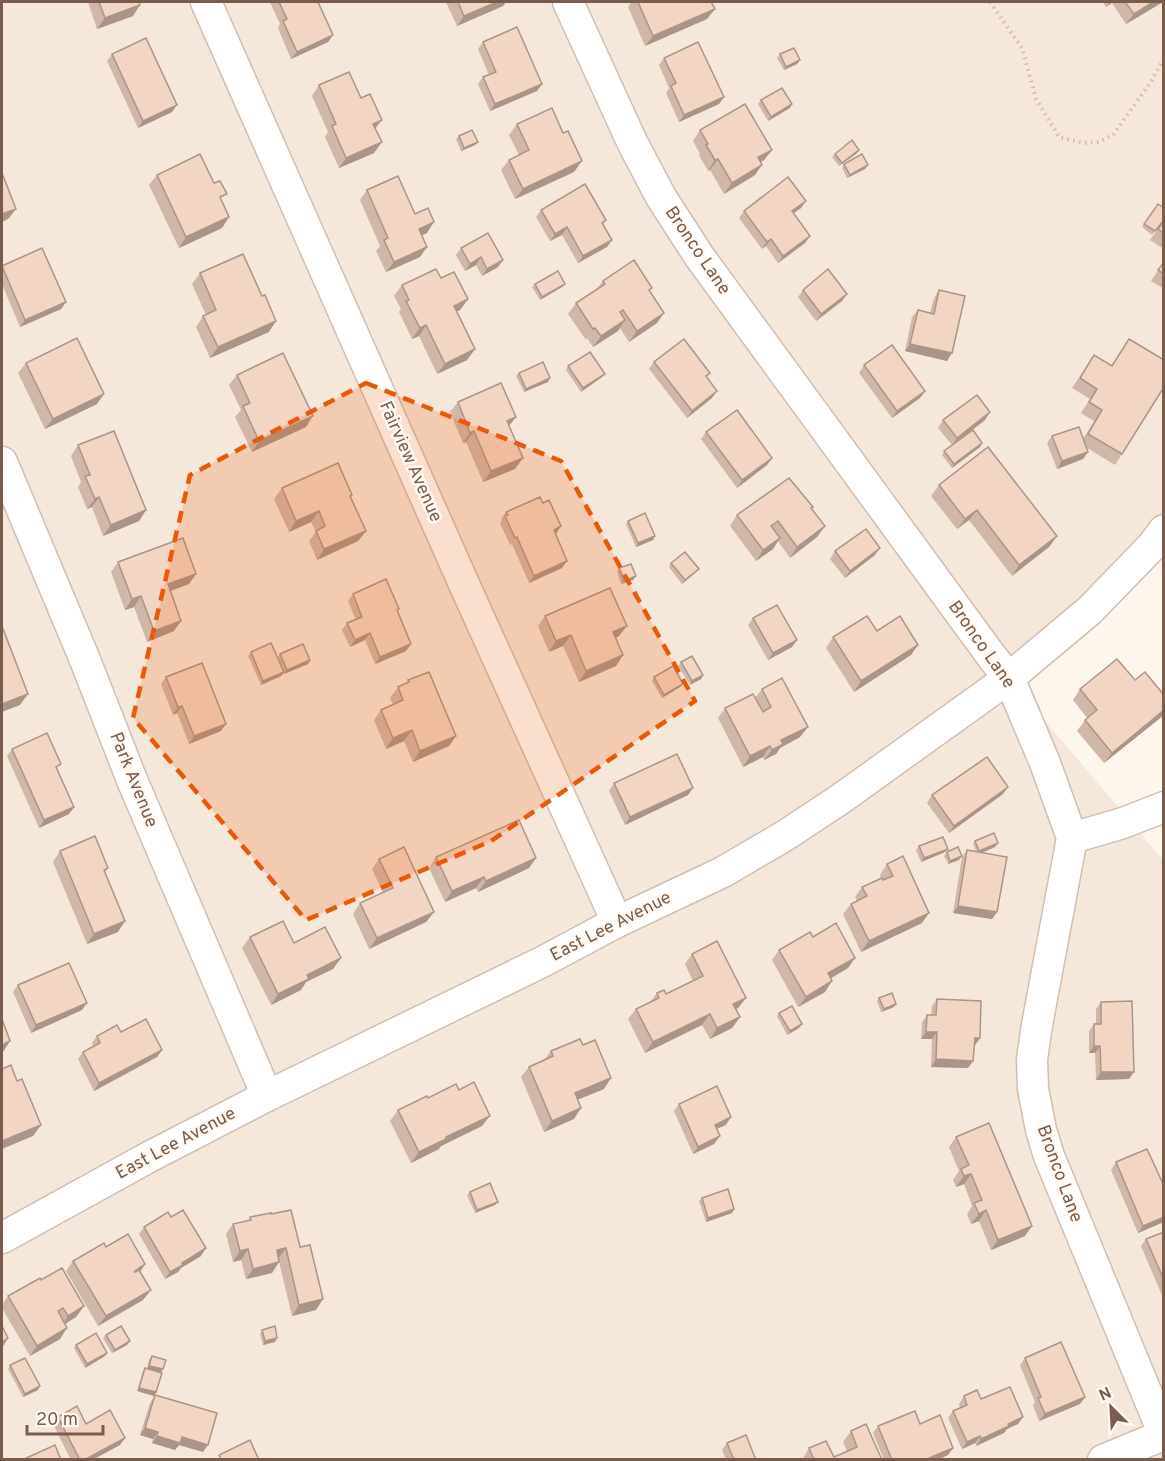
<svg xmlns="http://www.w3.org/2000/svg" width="1165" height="1461" viewBox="0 0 1165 1461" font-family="Overpass,sans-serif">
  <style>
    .residential { fill: #f5e8da }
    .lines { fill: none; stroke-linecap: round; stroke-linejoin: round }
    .minor-casing { stroke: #d1beb0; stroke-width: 33 }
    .path { stroke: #d9b8a5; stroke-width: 4; stroke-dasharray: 1.5 4.5; stroke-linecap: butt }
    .minor { stroke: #fff; stroke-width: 30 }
    .wall { fill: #d1b7a8 }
    .shaded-wall { fill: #aa9588 }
    .building { fill: #f3d5c3; stroke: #aa9588; stroke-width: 1.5 }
    .marked { fill: #e8590c; fill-opacity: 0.2; stroke: #e8590c; stroke-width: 4.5; stroke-dasharray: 12 8; stroke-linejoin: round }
    .labels { text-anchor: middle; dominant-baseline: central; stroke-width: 5; stroke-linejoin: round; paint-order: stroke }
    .street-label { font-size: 18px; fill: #7a5c4d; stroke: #fffaf3 }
  </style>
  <rect width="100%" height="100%" fill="#fdf6ec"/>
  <path class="residential" d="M2,2H1163V527L1009,678L1163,860V1459L2,1460Z"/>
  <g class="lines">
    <g class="minor-casing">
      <g id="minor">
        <path d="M206,2L464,584L617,922"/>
        <path d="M568,2L633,144L661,197L699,256L992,657L1009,678L1045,763L1072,838L1037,1025L1032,1059L1033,1089L1041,1130L1049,1156L1164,1435"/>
        <path d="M2,462L85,660L132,780L267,1096"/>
        <path d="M1072,838L1123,823L1164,807"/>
        <path d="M2,1238L149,1157L267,1096L544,961L617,922L723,872L786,835L839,800L1009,678L1090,610L1152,546L1164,530"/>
        <path d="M1103,1460L1163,1435"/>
      </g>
    </g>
    <path class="path" d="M990,2L1022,48L1036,99L1059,137L1083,143L1099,142L1113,135L1151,82L1164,58"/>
    <use href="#minor" class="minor"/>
  </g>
  <g class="wall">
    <path d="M88,2H139L133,16L97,29Z"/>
    <path d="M270,2H318L333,35L328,42L291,59L278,28L280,24Z"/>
    <path d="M446,2H506L503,6L457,26Z"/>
    <path d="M631,2H711L707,19L645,46L628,7Z"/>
    <path d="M1103,2H1163L1126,24L1112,3L1106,7Z"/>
    <path d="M483,42L542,84L537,91L490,111L478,84L483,77L489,75L478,49Z"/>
    <path d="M112,54L172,112L138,128L107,61Z"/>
    <path d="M780,54L800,60L797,64L784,70L777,58Z"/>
    <path d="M664,58L724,97L719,104L679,122L666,93L669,88L659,65Z"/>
    <path d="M319,85L361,98L375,129L374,153L339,168L325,137L328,132L312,96Z"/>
    <path d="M761,100L790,108L768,121L758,104Z"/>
    <path d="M517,124L574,172L515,199L501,170L509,160L519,155L509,135Z"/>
    <path d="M700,130L772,150L764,160L761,162L755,175L724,194L710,170L708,171L699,155L700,154L693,141Z"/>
    <path d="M459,136L475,145L461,151L456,139Z"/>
    <path d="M859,150L856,154L839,166L832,157L835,154Z"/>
    <path d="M844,164L865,169L847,178L842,168Z"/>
    <path d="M157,175L222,201L229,217L222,228L179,248L149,185Z"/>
    <path d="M367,190L415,214L427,233L422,235L420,257L386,272L376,251L380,246L360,200Z"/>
    <path d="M806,201L801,208L793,213L810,236L805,243L778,263L766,246L762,249L739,218L744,211Z"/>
    <path d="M1158,204L1164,220L1152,235L1142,227Z"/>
    <path d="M541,210L606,220L603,225L612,240L607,247L578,263L562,235L550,241L536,217Z"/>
    <path d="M1164,220V249L1150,240Z"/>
    <path d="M461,248L503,260L498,267L482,276L476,265L465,271L456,255Z"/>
    <path d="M1164,262V289L1151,281Z"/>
    <path d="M2,266L66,302L61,309L20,327L2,284Z"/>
    <path d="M200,273L269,332L210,358L196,327L203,316L206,315L192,284Z"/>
    <path d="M441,278L468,299L460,310L457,311L475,349L467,360L437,374L419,336L412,339L399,312L401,309L394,296L402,285Z"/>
    <path d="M603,281L650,291L657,323L629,342L620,328L618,331L593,347L587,338L586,340L568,314L576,303L597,289Z"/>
    <path d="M535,284H565L562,287L540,300L532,287Z"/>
    <path d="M803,290L842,301L816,321L798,297Z"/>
    <path d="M939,290L947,361L905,351L912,317L918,310L930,313L934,298Z"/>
    <path d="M1129,339L1122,454L1115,465L1087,448L1088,452L1083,459L1057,469L1047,443L1052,436L1083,439L1094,421L1081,413L1090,399L1072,388L1094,355L1111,366Z"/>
    <path d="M654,362L707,377L712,398L687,418L649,369Z"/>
    <path d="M26,363L97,404L45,429L18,373Z"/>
    <path d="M864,365L925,391L920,398L892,418L859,373Z"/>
    <path d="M568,366L602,377L581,392L566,370Z"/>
    <path d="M519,373L548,382L524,392L516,376Z"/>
    <path d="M237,375L306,427L252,452L235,417L241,410L229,385Z"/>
    <path d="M458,402L516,417L509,426L515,469L483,482L466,442L463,443L450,412Z"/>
    <path d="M943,420H985L956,442L982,443L980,447L952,468L942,455L944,451L952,445L938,428Z"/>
    <path d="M706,432L772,458L767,465L737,488L701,439Z"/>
    <path d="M78,445L146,510L139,521L103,536L92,507L87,509L78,487L81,482L71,456Z"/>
    <path d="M939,485L1057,536L1049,547L1012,576L969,520L957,529L931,496Z"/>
    <path d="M282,488L352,495L351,497L366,531L358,541L317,560L309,541L316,532L311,522L289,532L274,499Z"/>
    <path d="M813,507L811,509L825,526L817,537L790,558L778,541L773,549L756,561L730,526L737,515Z"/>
    <path d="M506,512L555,534L562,568L529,583L512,544L510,545L500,523L502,520L501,519Z"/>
    <path d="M628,521L653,540L636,547L626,524Z"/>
    <path d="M835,551L875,555L845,578L830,559Z"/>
    <path d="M118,562L189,584L170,591L174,631L147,642L134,607L125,610L111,572Z"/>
    <path d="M671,563L699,569L696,572L682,584L669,567Z"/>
    <path d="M619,568L636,576L633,580L621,584L617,572Z"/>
    <path d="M353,594L399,609L397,612L411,644L406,651L375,664L365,640L350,647L342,630L347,623L356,620L348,601Z"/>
    <path d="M545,616L619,636L616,638L623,655L616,666L579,682L563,646L549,652L538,626Z"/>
    <path d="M753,618L792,647L768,660L748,625Z"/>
    <path d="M877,631L911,655L854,692L826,648L833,637Z"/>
    <path d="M251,652L277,658L280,654L310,660L308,664L284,674V673L281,676L261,685L248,656Z"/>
    <path d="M681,662L703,675L701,679L690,685L678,666Z"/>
    <path d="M166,677L221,731L189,744L177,713L173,715L161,684Z"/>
    <path d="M654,677L683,684L680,687L662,698L652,681Z"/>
    <path d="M408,680L456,736L449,746L413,762L404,741L386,749L374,720L381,710L393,705L390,698L398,687L407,683Z"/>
    <path d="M1135,680L1164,695V715L1104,763L1077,731L1085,720L1087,718L1073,700L1080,689Z"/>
    <path d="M762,689L800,737L780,748L776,754L764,760L763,757L743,767L718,718L725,708L755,698Z"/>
    <path d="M12,749L57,770L74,807L69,814L39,828L7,756Z"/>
    <path d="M614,783L688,795L625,825L609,791Z"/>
    <path d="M1003,794L949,833L927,803L932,795Z"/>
    <path d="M975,841L998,843L995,847L982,852L997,912L992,919L953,913L962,857L967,850L976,851L973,844Z"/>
    <path d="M919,846L948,849L945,852L921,862L916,850Z"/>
    <path d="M60,851L108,868L105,872L118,932L87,944L53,862Z"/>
    <path d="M947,852L959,860L948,864L944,856Z"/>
    <path d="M436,857L536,858L529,868L478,892L476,888L445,902L429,868Z"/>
    <path d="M379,859L434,912L426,922L369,949L353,914L360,903L383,893L372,869Z"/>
    <path d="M887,864L922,923L861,952L843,914L851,904L857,901L855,897L862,887L881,878L880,875Z"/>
    <path d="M250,937L294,943L333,969L306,982L301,990L271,1005L242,948Z"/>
    <path d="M779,950L855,958L848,968L831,978L825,992L798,1007L772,960Z"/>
    <path d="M692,954L746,998L738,1008L736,1010L740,1017L732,1028L710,1039L702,1025L645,1053L628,1019L636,1009L651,1001L657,993L666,994L693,981L685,964Z"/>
    <path d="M18,985L82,1010L31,1033L13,992Z"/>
    <path d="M879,998L894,1007L881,1012L877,1001Z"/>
    <path d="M937,999L980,1038L975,1045L973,1061L968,1068L931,1067L932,1039H921L922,1022L927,1015H931L932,1006Z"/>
    <path d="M1101,1002L1129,1079L1096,1080L1095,1053H1089V1031L1094,1024H1096V1009Z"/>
    <path d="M779,1013L799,1028L787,1035L777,1016Z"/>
    <path d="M121,1032L162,1050L157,1057L94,1091L78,1059L83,1052L93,1046L92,1043L97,1036Z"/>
    <path d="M551,1051L604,1089L577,1100L574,1119L544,1132L521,1077L529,1067L544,1060Z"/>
    <path d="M459,1090L482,1126L441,1146L439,1149L411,1163L390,1121L398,1110L428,1098Z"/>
    <path d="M679,1104L726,1125L716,1129L720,1136L714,1144L693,1154L674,1111Z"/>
    <path d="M956,1137L1025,1236L991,1250L979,1221L971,1224L967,1214L972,1206L964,1184L956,1187L953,1180L959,1171L949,1147Z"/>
    <path d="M1116,1162L1164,1186V1222L1138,1233L1111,1170Z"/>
    <path d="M470,1192L495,1205L475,1213L467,1195Z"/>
    <path d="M702,1198L734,1209L732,1213L706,1222L699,1201Z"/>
    <path d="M271,1214L300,1247L323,1299L316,1310L292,1316L279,1262L272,1273L246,1279L241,1260L233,1262L226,1234L233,1224L249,1220L250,1217Z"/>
    <path d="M171,1217L201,1256L181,1268L178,1272L165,1279L139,1234L144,1227Z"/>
    <path d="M1164,1232V1300L1141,1246L1146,1239Z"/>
    <path d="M106,1247L145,1264L140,1272L143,1300L98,1326L66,1271L73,1261Z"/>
    <path d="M41,1280L84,1306L76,1317L65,1324L60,1339L30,1356L2,1308V1305L8,1296Z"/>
    <path d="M262,1330L275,1342L263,1345L260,1334Z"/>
    <path d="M106,1335L130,1341L127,1345L112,1353L103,1338Z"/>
    <path d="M76,1345L107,1353L105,1356L85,1368L74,1348Z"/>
    <path d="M152,1356L161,1373L156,1392L154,1396L137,1391L143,1371L145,1368H147L149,1360Z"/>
    <path d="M1025,1358L1085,1397L1080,1404L1039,1421L1033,1405L1035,1402L1020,1365Z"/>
    <path d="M10,1365L38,1390L23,1397L8,1369Z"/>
    <path d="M155,1395L203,1452L179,1445L175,1450L152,1443L153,1439L140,1435L150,1403Z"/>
    <path d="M964,1396L981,1399L1023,1417L1018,1424L1007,1429L1004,1433L976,1446L975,1443L962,1449L948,1418L953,1411L960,1408L959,1404Z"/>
    <path d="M58,1417L86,1424L120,1445L92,1460H71L53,1424Z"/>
    <path d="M920,1424L953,1448L948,1455L937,1460H884L873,1433L878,1426Z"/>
    <path d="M851,1431L882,1460H802L809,1448L834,1457L847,1451L843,1442Z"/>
    <path d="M727,1443L756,1460H726L722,1450Z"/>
  </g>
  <g class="shaded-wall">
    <path d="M497,2H506L503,6L457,26L464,16Z"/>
    <path d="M1110,2H1113L1106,7Z"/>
    <path d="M1153,2H1163L1126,24L1134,14Z"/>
    <path d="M140,5L133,16L97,29L105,18Z"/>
    <path d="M715,9L707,19L645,46L653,36Z"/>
    <path d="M333,35L328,42L291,59L297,52Z"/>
    <path d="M800,60L797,64L784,70L786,67Z"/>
    <path d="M542,84L537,91L490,111L495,104Z"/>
    <path d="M724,97L719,104L679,122L684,115Z"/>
    <path d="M792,104L790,108L768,121L771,117Z"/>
    <path d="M177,105L172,112L138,128L143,121Z"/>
    <path d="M382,120L374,130L373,124Z"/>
    <path d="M382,142L374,153L339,168L346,158Z"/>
    <path d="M478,142L475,145L461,151L464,148Z"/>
    <path d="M772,150L764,160L751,168L758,157Z"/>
    <path d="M859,150L856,154L839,166L842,163Z"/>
    <path d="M718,159L710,170L708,171L715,160Z"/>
    <path d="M582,161L574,172L515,199L523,189Z"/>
    <path d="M762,165L755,175L724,194L732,183Z"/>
    <path d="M868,165L865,169L847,178L850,175Z"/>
    <path d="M806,201L801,208L787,218L792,211Z"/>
    <path d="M16,209L8,219L2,222V214Z"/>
    <path d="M229,217L222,228L179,248L186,237Z"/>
    <path d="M434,222L427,233L412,240L419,229Z"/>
    <path d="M567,227L562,235L550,241L555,234Z"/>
    <path d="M810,236L805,243L778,263L783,256Z"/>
    <path d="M771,239L766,246L762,249L767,242Z"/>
    <path d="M612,240L607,247L578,263L583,256Z"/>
    <path d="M427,247L420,257L386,272L394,262Z"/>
    <path d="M481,257L476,265L465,271L470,264Z"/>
    <path d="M503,260L498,267L482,276L487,269Z"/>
    <path d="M565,284L562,287L540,300L542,297Z"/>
    <path d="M847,294L842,301L816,321L821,314Z"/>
    <path d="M468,299L460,310L447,316L454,306Z"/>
    <path d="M66,302L61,309L20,327L25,320Z"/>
    <path d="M664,313L657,323L629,342L637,331Z"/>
    <path d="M625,320L618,331L593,347L601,336Z"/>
    <path d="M276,321L269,332L210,358L218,347Z"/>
    <path d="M426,325L419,336L412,339L420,328Z"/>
    <path d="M910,344L952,353L947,361L905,351Z"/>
    <path d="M475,349L467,360L437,374L445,364Z"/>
    <path d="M605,374L602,377L581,392L583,388Z"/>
    <path d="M550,378L548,382L524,392L526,389Z"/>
    <path d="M717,391L712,398L687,418L692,411Z"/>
    <path d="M925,391L920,398L892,418L897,411Z"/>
    <path d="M104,394L97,404L45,429L53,419Z"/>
    <path d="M990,412L985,420L952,446L957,438Z"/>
    <path d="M313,416L306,427L252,452L259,441Z"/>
    <path d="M516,417L508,427L507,421Z"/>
    <path d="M474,431L466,442L463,443L470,433Z"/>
    <path d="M982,443L980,447L952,468L954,464Z"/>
    <path d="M1088,452L1083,459L1057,469L1062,461Z"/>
    <path d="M523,458L515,469L483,482L491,471Z"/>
    <path d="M772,458L767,465L737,488L742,480Z"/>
    <path d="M99,497L92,507L87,509L95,499Z"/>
    <path d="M146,510L139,521L103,536L111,525Z"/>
    <path d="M977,510L969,520L957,529L965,519Z"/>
    <path d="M319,511L311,522L289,532L296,521Z"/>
    <path d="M561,526L556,534L549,537L554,530Z"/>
    <path d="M825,526L817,537L790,558L797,547Z"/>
    <path d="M366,531L358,541L317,560L324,549Z"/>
    <path d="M655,536L653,540L636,547L638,543Z"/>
    <path d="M1057,536L1049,547L1012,576L1019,565Z"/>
    <path d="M780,538L773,549L756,561L763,550Z"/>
    <path d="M880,548L875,555L845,578L850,571Z"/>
    <path d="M567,561L562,568L529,583L534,576Z"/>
    <path d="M699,569L696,572L682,584L685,580Z"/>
    <path d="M196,574L189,584L160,595L168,584Z"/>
    <path d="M636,576L633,580L621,584L624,581Z"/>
    <path d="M141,596L134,607L125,610L132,599Z"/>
    <path d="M181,621L174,631L147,642L154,631Z"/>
    <path d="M627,626L619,636L606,642L613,632Z"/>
    <path d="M370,633L365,640L350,647L355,640Z"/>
    <path d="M571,635L563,646L549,652L556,641Z"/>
    <path d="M797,640L792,647L768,660L773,653Z"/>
    <path d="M411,644L406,651L375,664L380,657Z"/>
    <path d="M918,645L911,655L854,692L861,681Z"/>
    <path d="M623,655L616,666L579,682L586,671Z"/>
    <path d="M310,660L308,664L284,674L287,670Z"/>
    <path d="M284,672L281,676L261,685L263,681Z"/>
    <path d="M703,675L701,679L690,685L692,681Z"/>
    <path d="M683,684L680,687L662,698L664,695Z"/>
    <path d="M28,694L20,705L2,712V704Z"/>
    <path d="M182,706L177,713L173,715L178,707Z"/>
    <path d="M1164,710V715L1104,763L1112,753Z"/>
    <path d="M226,724L221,731L189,744L194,736Z"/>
    <path d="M808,727L800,737L780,748L776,754L764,760L772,750L781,740Z"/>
    <path d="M412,730L404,741L386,749L393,738Z"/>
    <path d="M456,736L449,746L413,762L420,751Z"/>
    <path d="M770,746L763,757L743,767L750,756Z"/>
    <path d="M1008,787L1003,794L949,833L954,826Z"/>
    <path d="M693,788L688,795L625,825L630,817Z"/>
    <path d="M74,807L69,814L39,828L44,820Z"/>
    <path d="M998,843L995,847L977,855L979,851Z"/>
    <path d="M948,849L945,852L921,862L924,858Z"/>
    <path d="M962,856L959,860L948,864L950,861Z"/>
    <path d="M536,858L529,868L478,892L486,881Z"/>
    <path d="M484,877L476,888L445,902L452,891Z"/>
    <path d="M958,906L997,912L992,919L953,913Z"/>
    <path d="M434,912L426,922L369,949L377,938Z"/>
    <path d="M929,913L922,923L861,952L869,941Z"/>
    <path d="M125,921L118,932L87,944L94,934Z"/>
    <path d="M341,958L333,969L306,982L301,990L271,1005L278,994L307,975Z"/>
    <path d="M855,958L848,968L821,984L828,973Z"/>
    <path d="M832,981L825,992L798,1007L806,997Z"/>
    <path d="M746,998L738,1008L726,1014L733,1004Z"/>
    <path d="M87,1003L82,1010L31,1033L36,1025Z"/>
    <path d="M896,1004L894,1007L881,1012L884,1009Z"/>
    <path d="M710,1014L702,1025L645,1053L653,1042Z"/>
    <path d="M740,1017L732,1028L710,1039L717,1028Z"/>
    <path d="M802,1024L799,1028L787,1035L790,1031Z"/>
    <path d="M926,1032H937L932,1039H921Z"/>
    <path d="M975,1038H980L975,1045Z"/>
    <path d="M10,1041L3,1052H2V1045Z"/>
    <path d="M1094,1046H1100L1095,1053H1089Z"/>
    <path d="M162,1050L157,1057L94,1091L99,1083Z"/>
    <path d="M936,1059L973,1061L968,1068L931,1067Z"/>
    <path d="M1101,1072H1134L1129,1079L1096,1080Z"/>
    <path d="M611,1078L604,1089L567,1104L575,1093Z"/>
    <path d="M581,1108L574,1119L544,1132L552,1121Z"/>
    <path d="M490,1116L482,1126L441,1146L439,1149L411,1163L419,1152L446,1137Z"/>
    <path d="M731,1117L726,1125L709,1132L715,1125Z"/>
    <path d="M41,1125L33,1136L2,1149V1141Z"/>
    <path d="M720,1136L714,1144L693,1154L698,1147Z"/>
    <path d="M971,1174L964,1184L956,1187L964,1176Z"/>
    <path d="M498,1202L495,1205L475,1213L477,1210Z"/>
    <path d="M734,1209L732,1213L706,1222L708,1218Z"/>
    <path d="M986,1210L979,1221L971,1224L979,1214Z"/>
    <path d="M1164,1217V1222L1138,1233L1143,1226Z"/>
    <path d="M1032,1226L1025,1236L991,1250L998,1240Z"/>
    <path d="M206,1248L201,1256L181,1268L178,1272L165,1279L170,1272L182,1263Z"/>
    <path d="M286,1248L278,1259L277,1250Z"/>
    <path d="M248,1249L241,1260L233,1262L240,1251Z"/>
    <path d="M279,1262L272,1273L246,1279L253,1269Z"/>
    <path d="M145,1264L138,1275L135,1271Z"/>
    <path d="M151,1290L143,1300L98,1326L106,1316Z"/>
    <path d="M323,1299L316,1310L292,1316L299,1305Z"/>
    <path d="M84,1306L76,1317L60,1327L68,1316Z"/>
    <path d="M67,1328L60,1339L30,1356L37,1346Z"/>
    <path d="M8,1338L2,1348V1342Z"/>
    <path d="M277,1338L275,1342L263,1345L265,1341Z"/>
    <path d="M130,1341L127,1345L112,1353L115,1350Z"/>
    <path d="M107,1353L105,1356L85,1368L87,1364Z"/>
    <path d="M149,1366L163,1369L161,1373L147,1369Z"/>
    <path d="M40,1386L38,1390L23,1397L25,1394Z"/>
    <path d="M139,1388L156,1392L154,1396L137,1391Z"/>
    <path d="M1085,1397L1080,1404L1039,1421L1045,1414Z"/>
    <path d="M1023,1417L1018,1424L1007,1429L1004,1433L976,1446L981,1439L1008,1424Z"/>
    <path d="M145,1428L158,1432L153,1439L140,1435Z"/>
    <path d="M157,1436L182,1437L208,1445L203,1452L179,1445L175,1450L152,1443Z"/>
    <path d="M980,1436L975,1443L962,1449L967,1442Z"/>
    <path d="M125,1438L120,1445L92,1460H84Z"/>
    <path d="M953,1448L948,1455L937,1460H927L929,1458Z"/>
  </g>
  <g class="building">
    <path d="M99,2H139L140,5L105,18Z"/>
    <path d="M279,2H318L333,35L297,52L283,21L287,19Z"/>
    <path d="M458,2H497L464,16Z"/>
    <path d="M638,2H711L715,9L653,36Z"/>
    <path d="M1125,2H1153L1134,14Z"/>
    <path d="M517,27L542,84L495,104L483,77L496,72L483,42Z"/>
    <path d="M146,38L177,105L143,121L112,54Z"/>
    <path d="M698,42L724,97L684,115L671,86L676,83L664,58Z"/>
    <path d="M794,48L800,60L786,67L780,54Z"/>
    <path d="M349,72L361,98L370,94L382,120L373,124L382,142L346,158L332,126L336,124L319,85Z"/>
    <path d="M782,88L792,104L771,117L761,100Z"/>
    <path d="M745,104L772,150L758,157L762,165L732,183L718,159L715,160L706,145L708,144L700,130Z"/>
    <path d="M552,108L563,133L568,131L582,161L523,189L509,160L529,150L517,124Z"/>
    <path d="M472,130L478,142L464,148L459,136Z"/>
    <path d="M852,140L859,150L842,163L835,154Z"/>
    <path d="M200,154L214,183L220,181L227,194L220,197L229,217L186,237L157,175Z"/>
    <path d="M862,154L868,165L850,175L844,164Z"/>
    <path d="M2,173L16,209L2,214Z"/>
    <path d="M398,176L415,214L428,208L434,222L419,229L427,247L394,262L384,240L388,238L367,190Z"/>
    <path d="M788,177L806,201L792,211L810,236L783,256L771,239L767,242L744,211Z"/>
    <path d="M585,184L606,220L602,223L612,240L583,256L567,227L555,234L541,210Z"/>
    <path d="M1158,204L1164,208V220L1155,231L1144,224Z"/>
    <path d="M1164,221V233L1158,229Z"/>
    <path d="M488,233L503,260L487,269L481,257L470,264L461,248Z"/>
    <path d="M42,248L66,302L25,320L2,266Z"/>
    <path d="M243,254L262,296L265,295L276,321L218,347L203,316L216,310L200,273Z"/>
    <path d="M634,260L652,288L649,290L664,313L637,331L623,310L620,312L625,320L601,336L595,328L593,329L576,303L605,284L603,281Z"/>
    <path d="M1164,262V274L1158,270Z"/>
    <path d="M436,269L441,278L454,272L468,299L454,306L475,349L445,364L426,325L420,328L406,301L409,300L402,285Z"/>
    <path d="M828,269L847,294L821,314L803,290Z"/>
    <path d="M558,271L565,284L542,297L535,284Z"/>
    <path d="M939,290L965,296L952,353L910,344L918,310L934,314Z"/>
    <path d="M77,338L104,394L53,419L26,363Z"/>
    <path d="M684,339L710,373L706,376L717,391L692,411L654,362Z"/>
    <path d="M1129,339L1164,360V387L1122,454L1088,434L1102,410L1089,402L1097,389L1080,378L1094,355L1112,366Z"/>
    <path d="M892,345L925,391L897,411L864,365Z"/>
    <path d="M590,352L605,374L583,388L568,366Z"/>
    <path d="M283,353L313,416L259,441L243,406L250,403L237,375Z"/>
    <path d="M543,362L550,378L526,389L519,373Z"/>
    <path d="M501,383L516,417L507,421L523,458L491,471L474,431L470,433L458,402Z"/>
    <path d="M977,395L990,412L957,438L943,420Z"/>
    <path d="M737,410L772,458L742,480L706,432Z"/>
    <path d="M1079,427L1088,452L1062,461L1052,436Z"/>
    <path d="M973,430L982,443L954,464L944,451Z"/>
    <path d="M114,431L146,510L111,525L99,497L95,499L85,476L90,475L78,445Z"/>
    <path d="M988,447L1057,536L1019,565L977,510L965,519L939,485Z"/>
    <path d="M338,463L352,495L350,496L366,531L324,549L316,531L325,526L319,511L296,521L282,488Z"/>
    <path d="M789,478L813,507L811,508L825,526L797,547L778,521L771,526L780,538L763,550L737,515Z"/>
    <path d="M540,497L543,503L549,500L561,526L554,530L567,561L534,576L517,537L515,538L505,516L508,515L506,512Z"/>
    <path d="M645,513L655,536L638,543L628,521Z"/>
    <path d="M866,529L880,548L850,571L835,551Z"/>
    <path d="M183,538L196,574L168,584L181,621L154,631L141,596L132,599L118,562Z"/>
    <path d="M685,552L699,569L685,580L671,563Z"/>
    <path d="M631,564L636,576L624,581L619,568Z"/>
    <path d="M386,579L399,609L397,610L411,644L380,657L370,633L355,640L347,623L362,617L353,594Z"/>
    <path d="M610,588L627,626L613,632L623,655L586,671L571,635L556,641L545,616Z"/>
    <path d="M777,605L797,640L773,653L753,618Z"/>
    <path d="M867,616L877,631L900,616L918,645L861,681L833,637Z"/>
    <path d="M2,626L28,694L2,704Z"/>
    <path d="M271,643L284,672L263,681L251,652Z"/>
    <path d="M303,644L310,660L287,670L280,654Z"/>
    <path d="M692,656L703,675L692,681L681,662Z"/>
    <path d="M1117,659L1135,680L1145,672L1164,695V710L1112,753L1085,720L1097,710L1080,689Z"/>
    <path d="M202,663L226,724L194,736L182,706L178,707L166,677Z"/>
    <path d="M673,666L683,684L664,695L654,677Z"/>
    <path d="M429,672L456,736L420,751L412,730L393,738L381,710L403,700L398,687L409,682L408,680Z"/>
    <path d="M782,678L808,727L781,740L783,744L772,750L770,746L750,756L725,708L753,694L763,712L771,707L762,689Z"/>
    <path d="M47,733L61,764L56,767L74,807L44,820L12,749Z"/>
    <path d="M677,754L693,788L630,817L614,783Z"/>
    <path d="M987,757L1008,787L954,826L932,795Z"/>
    <path d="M519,820L536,858L486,881L484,877L452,891L436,857Z"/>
    <path d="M994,833L998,843L979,851L975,841Z"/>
    <path d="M95,836L108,868L104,870L125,921L94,934L60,851Z"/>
    <path d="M943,837L948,849L924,858L919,846Z"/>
    <path d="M404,847L434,912L377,938L360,903L393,888L379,859Z"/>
    <path d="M958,847L962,856L950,861L947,852Z"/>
    <path d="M967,850L1007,857L997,912L958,906Z"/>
    <path d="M903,856L929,913L869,941L851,904L867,896L862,887L882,878L883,880L893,876L887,864Z"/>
    <path d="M283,921L294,943L325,927L341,958L307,975L309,979L278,994L250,937Z"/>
    <path d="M836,923L855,958L828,973L832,981L806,997L779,950L810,932L813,937Z"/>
    <path d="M717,941L746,998L733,1004L740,1017L717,1028L710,1014L653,1042L636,1009L659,998L657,993L664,990L666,994L703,976L692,954Z"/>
    <path d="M69,963L87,1003L36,1025L18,985Z"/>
    <path d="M892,993L896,1004L884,1009L879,998Z"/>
    <path d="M937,999L981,1001L980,1038H975L973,1061L936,1059L937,1032H926L927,1015H936Z"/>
    <path d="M1132,1001L1134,1072H1101L1100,1046H1094V1024H1101V1002Z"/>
    <path d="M792,1006L802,1024L790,1031L779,1013Z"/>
    <path d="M2,1019L10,1041L2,1045Z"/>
    <path d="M146,1019L162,1050L99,1083L83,1052L100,1043L97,1036L117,1025L121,1032Z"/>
    <path d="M580,1039L583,1045L595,1040L611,1078L575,1093L581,1108L552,1121L529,1067L553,1056L551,1051Z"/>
    <path d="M11,1065L17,1081L22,1079L41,1125L2,1141V1069Z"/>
    <path d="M474,1082L490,1116L446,1137V1139L419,1152L398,1110L427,1096L428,1098L456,1084L459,1090Z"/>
    <path d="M717,1086L731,1117L715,1125L720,1136L698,1147L679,1104Z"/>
    <path d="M989,1123L1032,1226L998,1240L986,1210L979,1214L974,1203L982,1200L971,1174L964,1176L961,1169L969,1165L956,1137Z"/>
    <path d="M1147,1149L1164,1186V1217L1143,1226L1116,1162Z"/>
    <path d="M490,1183L498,1202L477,1210L470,1192Z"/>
    <path d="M728,1189L734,1209L708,1218L702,1198Z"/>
    <path d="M183,1210L206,1248L182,1263L183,1265L170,1272L144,1227L168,1212L171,1217Z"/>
    <path d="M291,1210L300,1247L310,1245L323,1299L299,1305L286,1248L277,1250L279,1262L253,1269L248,1249L240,1251L233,1224L251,1220L250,1217L271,1213V1214Z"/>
    <path d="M1164,1232V1280L1146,1239Z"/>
    <path d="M128,1234L145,1264L135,1271V1272L139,1270L151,1290L106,1316L73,1261L104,1243L106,1247Z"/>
    <path d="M62,1268L84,1306L68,1316L63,1308L58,1311L67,1328L37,1346L8,1296L40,1278L41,1280Z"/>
    <path d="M2,1326L8,1338L2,1342Z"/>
    <path d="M121,1326L130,1341L115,1350L106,1335Z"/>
    <path d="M275,1326L277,1338L265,1341L262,1330Z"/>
    <path d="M96,1333L107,1353L87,1364L76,1345Z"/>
    <path d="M1061,1342L1085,1397L1045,1414L1038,1398L1041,1397L1025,1358Z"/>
    <path d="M152,1356L166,1360L163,1369L149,1366Z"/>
    <path d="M25,1358L40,1386L25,1394L10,1365Z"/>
    <path d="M145,1368L162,1373L156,1392L139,1388Z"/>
    <path d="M1010,1387L1023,1417L1008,1424L1009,1426L981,1439L980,1436L967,1442L953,1411L967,1405L964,1396L977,1390L981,1399Z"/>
    <path d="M155,1395L217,1413L208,1445L182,1437L180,1443L157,1436L158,1432L145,1428Z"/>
    <path d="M77,1406L86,1424L110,1410L125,1438L84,1460H80L58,1417Z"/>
    <path d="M915,1411L920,1424L940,1415L953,1448L929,1458V1460H892L878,1426Z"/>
    <path d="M866,1424L882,1460H814L809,1448L826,1441L834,1457L857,1447L851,1431Z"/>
    <path d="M746,1435L756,1460H734L727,1443Z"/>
    <path d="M250,1440L259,1460H221L219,1455Z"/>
    <path d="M55,1445L61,1460H22Z"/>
  </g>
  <path class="marked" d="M366,383L561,461L695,701L491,841L306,920L133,718L190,475Z"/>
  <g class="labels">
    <g class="street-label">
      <text transform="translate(697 251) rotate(56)">Bronco Lane</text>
      <text transform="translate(410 462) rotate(66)">Fairview Avenue</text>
      <text transform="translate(981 645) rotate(55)">Bronco Lane</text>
      <text transform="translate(133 780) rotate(68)">Park Avenue</text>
      <text transform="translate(611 927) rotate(-27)">East Lee Avenue</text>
      <text transform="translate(176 1144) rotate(-28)">East Lee Avenue</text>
      <text transform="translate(1059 1174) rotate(70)">Bronco Lane</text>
    </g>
  </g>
  <rect width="1165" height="1461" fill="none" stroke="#7a5c4d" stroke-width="6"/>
  <g transform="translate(1111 1407) rotate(336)" stroke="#fffaf3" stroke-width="4.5" paint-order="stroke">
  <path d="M0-4.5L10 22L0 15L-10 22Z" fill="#7a5c4d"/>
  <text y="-9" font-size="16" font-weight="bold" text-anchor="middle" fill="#7a5c4d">N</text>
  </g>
  <path d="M27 1425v9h76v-9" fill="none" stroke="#7a5c4d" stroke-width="3"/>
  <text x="36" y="1425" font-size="18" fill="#7a5c4d" stroke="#fffaf3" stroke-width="4.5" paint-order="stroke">20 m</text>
</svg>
